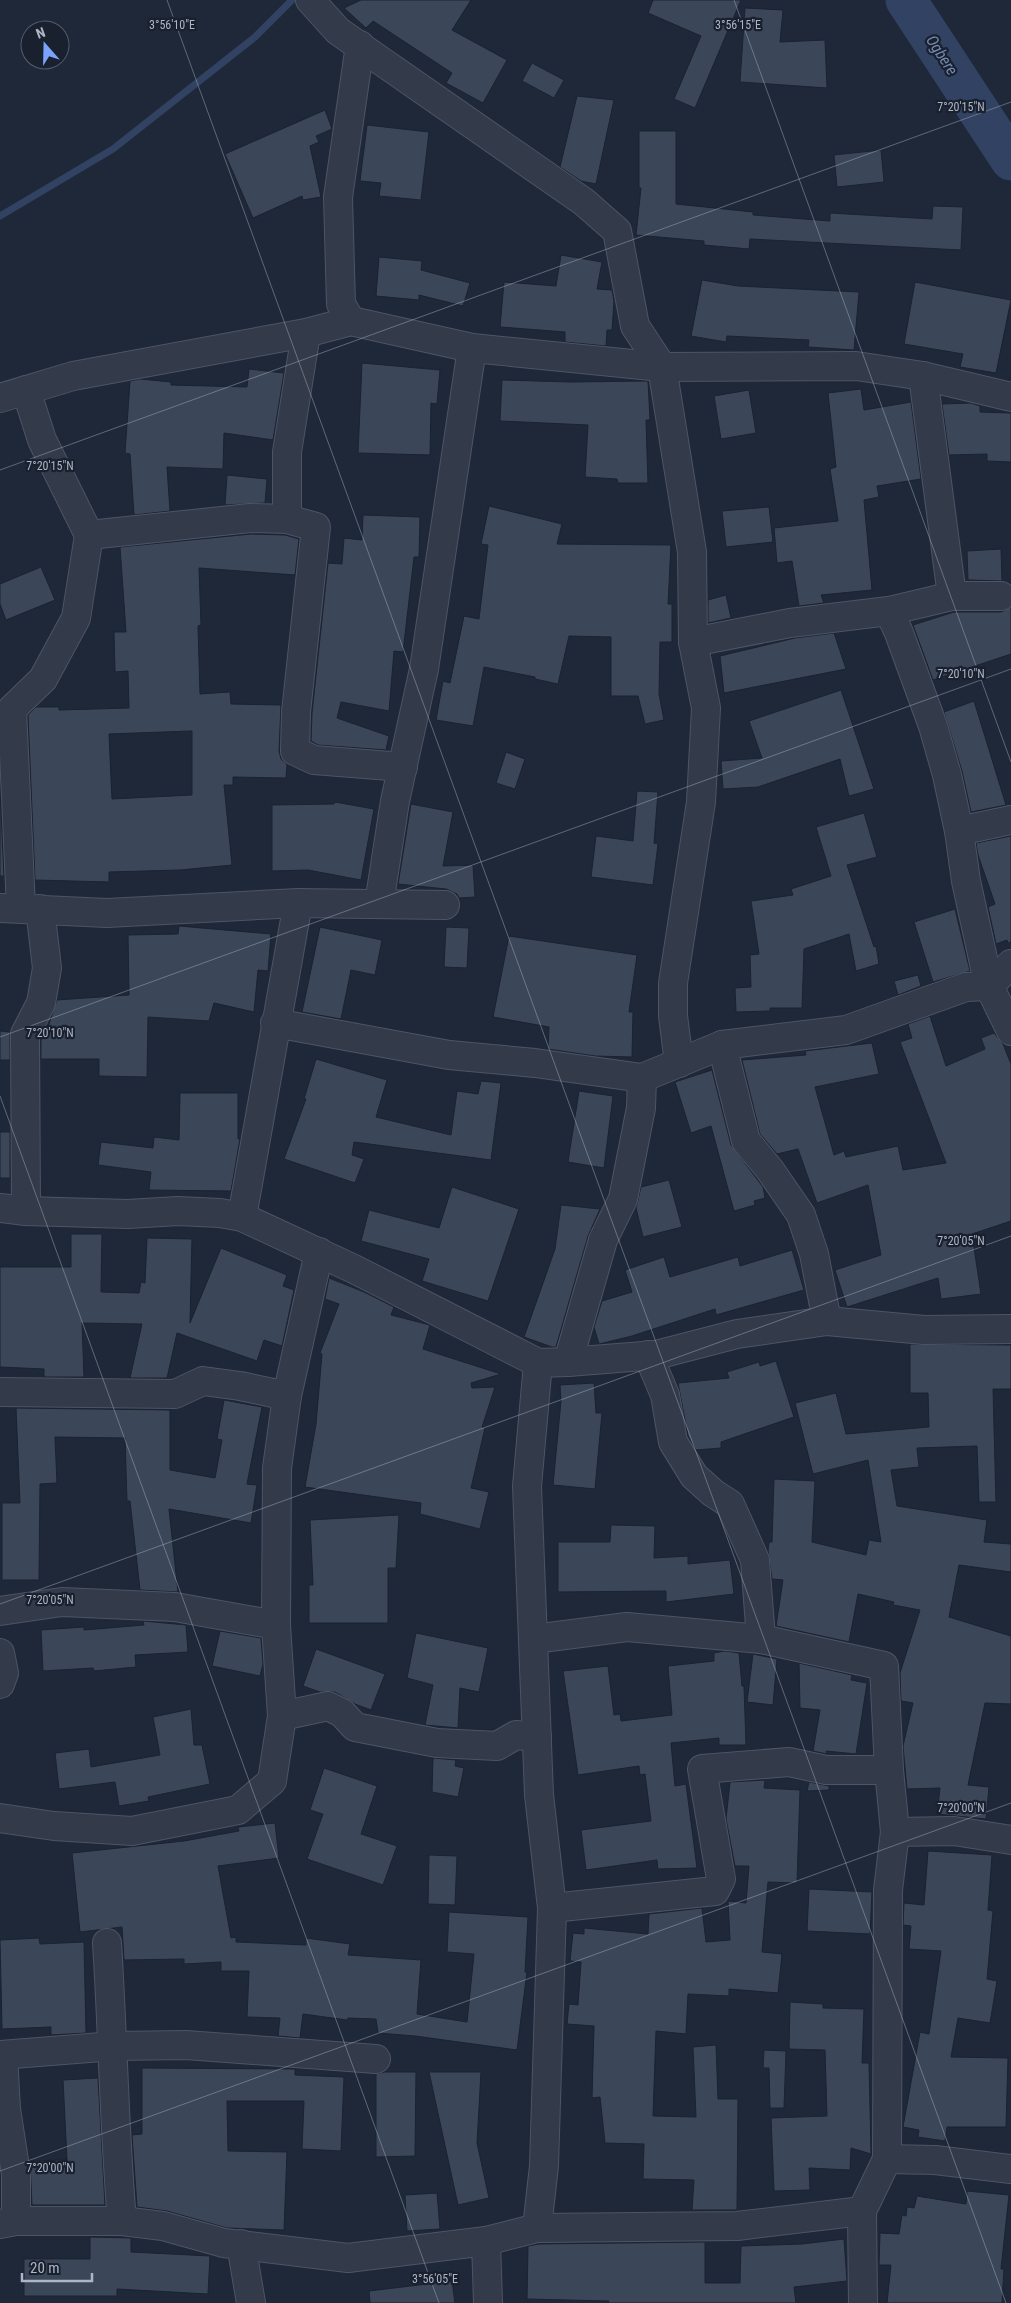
<svg xmlns="http://www.w3.org/2000/svg" width="1011" height="2303" viewBox="0 0 1011 2303" font-family="'Roboto Condensed',sans-serif">
  <style>
    .lines { fill: none; stroke-linecap: round; stroke-linejoin: round }
    .stream { stroke: #324262; stroke-width: 7 }
    .river { stroke: #324262; stroke-width: 41 }
    .building { fill: #3b4659; stroke: #1b2230; fill-rule: evenodd }
    .minor-casing { stroke: #4d5564; stroke-width: 30 }
    .minor { stroke: #333a49; stroke-width: 28 }
    .ticks { fill: none; stroke: #adb5c6; stroke-width: 1; stroke-opacity: 0.45 }
    .labels { text-anchor: middle; dominant-baseline: central; stroke-width: 4.5; stroke-linejoin: round; paint-order: stroke }
    .water-label { font-size: 16px; font-style: italic; fill: #7488b0; stroke: #19202e }
    .ticks-label { font-size: 12px; text-anchor: middle; fill: #adb5c6; stroke: #19202e; stroke-width: 4.5; stroke-linejoin: round; paint-order: stroke }
  </style>
  <rect width="100%" height="100%" fill="#1f2839"/>
  <g class="lines">
    <path class="stream" d="M0,216L113,149L255,37L292,0"/>
    <path class="river" d="M906,0L1011,160"/>
  </g>
  <g class="building">
    <path d="M361,0H471L452,30L507,60L483,103L446,83L452,73L373,21L366,28L344,8Z"/>
    <path d="M653,0H741L695,108L674,99L701,36L648,13Z"/>
    <path d="M745,8L783,10L780,42L825,40L827,88L740,82Z"/>
    <path d="M532,63L564,80L554,98L522,81Z"/>
    <path d="M577,96L614,100L596,184L581,181L560,167Z"/>
    <path d="M325,110L332,129L316,136L319,142L310,146L321,197L303,200L302,196L253,218L225,154Z"/>
    <path d="M367,125L429,132L421,200L379,196L381,183L360,181Z"/>
    <path d="M639,131H676V204L753,212V215L830,221V213L932,219L933,206L963,207L961,250L750,239L749,249L704,245V241L636,235L641,188H639Z"/>
    <path d="M881,150L884,182L837,187L834,155Z"/>
    <path d="M561,255L602,262L597,289L612,290L614,301L612,330H607L606,346L565,342V332L500,327L504,282L556,286Z"/>
    <path d="M379,257L422,261L421,270L470,283L463,306L419,295V300L376,296Z"/>
    <path d="M702,280L738,286L859,292L854,350L808,347L809,340L727,336L726,342L691,336Z"/>
    <path d="M915,282L1011,300L996,373L960,367L963,354L904,344Z"/>
    <path d="M362,363L440,370L437,404L431,403L430,455L358,453Z"/>
    <path d="M249,369L284,373L273,440L224,433L223,469L167,467L170,511L134,515L130,454L125,453L130,381L140,379L171,382V385L247,387Z"/>
    <path d="M502,380L571,382L648,381L650,420H646L648,483H618L617,479L585,477L588,425L500,421Z"/>
    <path d="M861,389L864,410L911,402L921,479L877,486L879,497L864,500L872,590L821,595L824,603L799,606L792,561L777,563L774,528L838,521L830,469L836,467L828,393Z"/>
    <path d="M749,390L756,433L721,439L714,396Z"/>
    <path d="M971,403L980,406V412L1011,413V462L987,461V454L949,455L942,404Z"/>
    <path d="M227,475L267,479L265,503L225,505Z"/>
    <path d="M489,506L562,524L557,544L671,545L668,604H672V642H660L659,694L664,720L645,724L638,696H611V637L569,636L558,684L535,679V677L484,667L473,726L436,720L443,681L450,683L464,616L479,619L488,545L481,544Z"/>
    <path d="M769,507L773,542L726,547L722,511Z"/>
    <path d="M363,515L420,517L419,557H414L403,652L394,651L389,711L341,702L337,718L389,736L386,750L318,745L311,741L312,713L328,563L342,564L344,538L362,540Z"/>
    <path d="M251,534L285,535L299,539L295,575L199,568L201,625L198,626L200,694L230,692L231,704L281,705L279,751L281,759L287,764L286,778L233,777V785H224L232,865L180,870L109,872V882L35,880L28,715L36,707H59V710L129,708L128,671L115,672L114,632H126L120,547ZM190,731H192V795L112,799L109,734Z"/>
    <path d="M1001,549L1002,581L968,580L967,551Z"/>
    <path d="M41,567L55,600L6,620L0,604V584Z"/>
    <path d="M726,595L731,618L708,623V600Z"/>
    <path d="M1011,607V654L933,680L913,625L954,612H1001Z"/>
    <path d="M834,633L846,669L724,693L720,656L795,638Z"/>
    <path d="M841,690L874,789L849,796L840,759L758,787L723,789L721,761L762,758L749,721Z"/>
    <path d="M974,701L1006,805L971,812L962,771L944,712Z"/>
    <path d="M506,752L525,759L515,789L496,783Z"/>
    <path d="M0,790L4,876H0Z"/>
    <path d="M637,791L658,792L654,843L658,844L653,885L591,877L596,836L633,841Z"/>
    <path d="M335,802L374,809L361,880L308,870L272,871V805L334,804Z"/>
    <path d="M411,804L453,812L443,866L473,865L475,897L459,898L457,894L446,889L398,884Z"/>
    <path d="M864,813L877,857L847,865L874,947L876,946L879,964L856,971L849,934L804,949L802,1008H770V1011L736,1012L735,988L751,987L750,955L759,954L751,901L793,895L791,889L831,876L816,827Z"/>
    <path d="M1011,836V942L1008,943L1007,940L996,944L988,907L995,904L978,855L976,843Z"/>
    <path d="M955,909L970,971L933,982L914,922Z"/>
    <path d="M179,926L271,934L268,971L258,970L254,1012L214,1003L209,1021L148,1017L147,1077L99,1076V1059H41V1038L48,1027L57,1000L129,995L128,935L178,934Z"/>
    <path d="M320,927L382,940L375,975L351,970L341,1019L302,1012Z"/>
    <path d="M446,927L469,928L467,968L444,967Z"/>
    <path d="M509,936L637,955L629,1012H633L632,1057L595,1056L548,1049L549,1027L493,1017Z"/>
    <path d="M918,975L921,986L898,995L894,981Z"/>
    <path d="M930,1016L946,1066L985,1049L981,1038L994,1033L1003,1044L1011,1064V1221L972,1234L981,1294L941,1299L938,1278L847,1307L835,1270L881,1255L868,1185L817,1203L798,1149L777,1154L760,1134L742,1060L806,1055L805,1051L872,1043L879,1074L815,1087L834,1155L844,1151L846,1157L898,1146L903,1170L946,1163L900,1042L912,1038L908,1024Z"/>
    <path d="M0,1031L10,1032V1060H0Z"/>
    <path d="M316,1059L387,1080L376,1117L451,1135L457,1091L478,1094L481,1081L501,1083L491,1160L354,1142L352,1155L364,1159L355,1183L284,1159L306,1099H304Z"/>
    <path d="M712,1070L731,1145L763,1187L765,1198L754,1201L755,1205L734,1211L711,1126L691,1133L675,1082Z"/>
    <path d="M579,1091L613,1096L604,1168L568,1162Z"/>
    <path d="M180,1093H238V1139H240L231,1191L149,1190L151,1172L98,1165L101,1142L153,1148L154,1137L179,1140Z"/>
    <rect x="0" y="1132" width="10" height="46"/>
    <path d="M669,1180L682,1227L643,1237L636,1208L641,1187Z"/>
    <path d="M452,1187L519,1209L488,1301L422,1281L429,1259L361,1241L369,1210L439,1228Z"/>
    <path d="M561,1205L600,1209L588,1236L556,1347H552L524,1337L555,1249Z"/>
    <path d="M71,1234H102L101,1292L139,1293L141,1282L145,1283L147,1238L192,1239L190,1323L221,1248L287,1275L283,1286L294,1290L282,1346L264,1340L257,1361L177,1333L167,1378H130L142,1324L82,1323L84,1377H44V1369L0,1367V1267H71Z"/>
    <path d="M792,1250L804,1290L716,1315L715,1309L632,1336L599,1344L594,1327L602,1301L632,1292L625,1270L664,1257L670,1277L738,1257L740,1266Z"/>
    <path d="M329,1278L364,1292L394,1307L391,1315L430,1325L423,1349L501,1374L471,1383L472,1388L495,1387L482,1427L485,1428L471,1488L489,1492L480,1529L420,1514L421,1503L305,1487L316,1424L322,1354L320,1353L339,1304L325,1299Z"/>
    <path d="M910,1344L1011,1345V1389H993L996,1502H979L977,1446L917,1448L919,1467L891,1470L897,1506L987,1520L984,1542L1011,1544V1572L959,1565L949,1617L1011,1636V1704L985,1703L968,1785L989,1787L986,1819L937,1814L940,1788L907,1789L903,1746L913,1703L901,1701L900,1673L920,1610L893,1605L894,1602L858,1594L849,1642L776,1626L783,1580L772,1579L768,1550L769,1542H772L774,1479L815,1481L812,1542L866,1555L869,1540L881,1542L868,1460L813,1474L795,1403L836,1393L846,1434L929,1427L928,1393H910Z"/>
    <path d="M776,1361L794,1417L721,1442V1448L696,1450L688,1436L678,1383L729,1378L727,1372L759,1362L760,1366Z"/>
    <path d="M594,1383L596,1413H602L595,1489L553,1485L561,1401L560,1385Z"/>
    <path d="M224,1400L262,1407L247,1484L257,1485L251,1523L169,1509L178,1592L140,1590L130,1501H127L125,1438L55,1437L57,1483L40,1484L39,1580H2V1503H20L16,1408L170,1410V1470L215,1478L222,1440L217,1439Z"/>
    <path d="M399,1515L396,1568H388V1623H309V1585H313L310,1520Z"/>
    <path d="M611,1525L655,1526L654,1558L688,1556V1564L730,1560L734,1594L666,1602V1591L558,1592V1542H610Z"/>
    <path d="M143,1621L186,1625L188,1652L135,1655L136,1667L94,1671L93,1668L43,1671L41,1630L84,1627V1630L144,1625Z"/>
    <path d="M220,1631L261,1638L263,1664L260,1676L212,1666Z"/>
    <path d="M416,1633L488,1648L479,1692L460,1688L458,1728L425,1725L433,1685L407,1678Z"/>
    <path d="M316,1649L385,1674L371,1710L355,1704L335,1692H320L303,1686Z"/>
    <path d="M725,1651L739,1653L742,1686H744L746,1745H719V1738L671,1743L675,1786L686,1784L697,1868L658,1869L657,1860L586,1870L581,1830L651,1821L645,1774L640,1775L639,1766L578,1775L563,1671L608,1666L614,1715L620,1714L621,1721L672,1715L668,1666L714,1661V1653Z"/>
    <path d="M753,1654L777,1659L773,1705L747,1702Z"/>
    <path d="M799,1663L852,1675L851,1680L867,1683L856,1754L826,1751L827,1754L813,1751L820,1710L800,1708Z"/>
    <path d="M191,1709L194,1745H202L210,1784L148,1797L149,1801L119,1806L115,1782L59,1789L55,1753L89,1749L91,1767L160,1755L153,1717Z"/>
    <path d="M433,1758L456,1760L455,1766L464,1768L458,1797L432,1792Z"/>
    <path d="M324,1768L377,1786L361,1834L397,1846L383,1885L307,1859L323,1814L310,1810Z"/>
    <path d="M765,1780L764,1788L800,1790L797,1883L768,1882L762,1952L782,1954L778,1993L729,1989V1996L688,1994L686,2034L656,2031L653,2116L696,2117L693,2047L716,2045L718,2099H738L737,2210H692L694,2180L643,2179L644,2144L605,2143L600,2097L592,2098L594,2026L567,2024L569,2004L578,2005L581,1962L570,1961L573,1933L584,1934V1928L648,1934L649,1914L702,1908L706,1942L730,1940L728,1901L746,1903L749,1866H735L726,1819L730,1782Z"/>
    <path d="M809,1782L829,1786V1790L807,1791Z"/>
    <path d="M275,1823L279,1858L218,1866L231,1938L236,1937V1942L306,1945V1938L350,1944L348,1955L421,1960L417,2014L467,2022L474,1954L447,1952L449,1912L528,1917L525,1972H527L517,2050L415,2036L378,2033L376,2019L348,2018L347,2020L303,2014L300,2038L278,2036L280,2018L247,2017L249,1971H221V1962L184,1964V1959L124,1960L122,1927L80,1932L72,1853L184,1841L239,1831L238,1827Z"/>
    <path d="M928,1851L992,1855L988,1910L993,1911L987,1979L997,1981L990,2023L958,2018L951,2057L1008,2058L1006,2127H947L945,2141L918,2137L919,2130L903,2127L920,2032L929,2034L941,1951L909,1949L911,1926L903,1925L904,1903L924,1905Z"/>
    <path d="M429,1855L457,1856L455,1905L428,1904Z"/>
    <path d="M809,1889L872,1892L870,1934L807,1931Z"/>
    <path d="M39,1938L40,1944L84,1942L86,2033L51,2035V2027L2,2029L0,1940Z"/>
    <path d="M790,2002L823,2004V2008L864,2009L862,2063H869L871,2154L851,2148L850,2170L809,2168L810,2190L774,2191L771,2118L827,2116L825,2050L789,2049Z"/>
    <path d="M764,2050L786,2051L784,2108H770L769,2068H763Z"/>
    <path d="M142,2068L295,2069V2075L344,2077L341,2151L302,2149L304,2101H227L228,2151L287,2152L284,2230L227,2228L167,2211L137,2207L132,2135L142,2134Z"/>
    <path d="M385,2072H416L415,2156L376,2157V2074Z"/>
    <path d="M429,2072H481L477,2143L489,2198L458,2205Z"/>
    <path d="M98,2078L105,2205H32L30,2161L67,2160L63,2080Z"/>
    <path d="M967,2191L1009,2195L1001,2269H1004L1002,2303H887L891,2265H879L880,2233L899,2234L902,2215L906,2216L907,2207L914,2208L917,2196L966,2204Z"/>
    <path d="M437,2193L440,2229L407,2231L405,2195Z"/>
    <path d="M90,2237L131,2238V2252L210,2256L208,2294L117,2289V2296H24V2259H90Z"/>
    <path d="M844,2239L847,2281L794,2287L796,2303H608L609,2301L527,2299L528,2246L539,2244L705,2242V2283H740L741,2246L802,2244Z"/>
    <path d="M452,2281L455,2303H370L369,2291Z"/>
  </g>
  <g class="lines">
    <g class="minor-casing">
      <g id="minor">
        <path d="M310,0L338,31L584,202L617,231L635,326L662,367L692,552L693,642L706,708L701,802L673,983V1016L679,1063"/>
        <path d="M351,321L341,304L338,197L360,45"/>
        <path d="M923,376L952,596"/>
        <path d="M0,398L73,376L306,333L351,321L472,348L662,367L856,366L923,376L1011,397"/>
        <path d="M287,519V452L306,333"/>
        <path d="M89,535L250,518L287,519L316,527L296,712L295,751L314,760L403,767"/>
        <path d="M889,611L899,633L933,726L947,775L959,831L966,881L989,986L1011,1031"/>
        <path d="M693,642L790,623L889,611L952,596H1001"/>
        <path d="M959,831L1011,820"/>
        <path d="M379,904L395,801L424,669L472,348"/>
        <path d="M0,908L107,913L298,903L445,905"/>
        <path d="M21,908L12,709L43,679L76,618L89,535L42,440L26,390"/>
        <path d="M275,1023L449,1055L535,1063L642,1078L722,1045L846,1030L966,987L989,986L1011,964"/>
        <path d="M722,1045L746,1141L770,1170L801,1215L814,1254L827,1321"/>
        <path d="M0,1208L26,1211L128,1214L178,1211L220,1213L242,1217L354,1269L538,1363L568,1362L656,1355L737,1334L827,1321L924,1330L1011,1329"/>
        <path d="M26,1211L25,1034L41,1003L47,968L40,909"/>
        <path d="M242,1217L298,903"/>
        <path d="M648,1355L665,1395L673,1442L694,1476L713,1493L730,1504L755,1560L761,1639"/>
        <path d="M568,1362L603,1240L623,1199L641,1108L642,1078"/>
        <path d="M0,1392L175,1394L203,1381L240,1386L287,1396"/>
        <path d="M0,1611L62,1602L175,1607L276,1625"/>
        <path d="M534,1639L627,1627L761,1639L884,1666L889,1770L895,1832L888,1890L887,2159L862,2211L863,2303"/>
        <path d="M0,1653L4,1673L0,1684"/>
        <path d="M282,1716L328,1706L342,1713L355,1727L437,1743L497,1746L516,1735L537,1737"/>
        <path d="M0,1818L54,1826L132,1831L238,1810L272,1781L282,1716L276,1625L277,1468L287,1396L319,1252"/>
        <path d="M895,1832L954,1831L1011,1840"/>
        <path d="M552,1908L715,1891L721,1879L702,1769L789,1762L826,1770H889"/>
        <path d="M107,1943C113,2036 114,2128 122,2221"/>
        <path d="M0,2055L114,2046L186,2045L376,2059"/>
        <path d="M3,2055L6,2109L16,2174V2221"/>
        <path d="M887,2159L935,2160L1011,2169"/>
        <path d="M0,2224L16,2221H122L163,2226L224,2243L348,2258L486,2241L488,2303"/>
        <path d="M537,2228L544,2166L552,1908L539,1795L527,1486L538,1363"/>
        <path d="M486,2241L537,2228L737,2226L862,2211"/>
        <path d="M241,2244L251,2303"/>
      </g>
    </g>
    <use href="#minor" class="minor"/>
  </g>
  <path class="ticks" d="M167,0L1006,2303M734,0L1011,762M0,470L1011,102M0,1037L1011,669M0,1096L439,2303M0,1604L1011,1236M0,2171L1011,1803"/>
  <g class="labels">
    <g class="water-label">
      <text transform="translate(942 55) rotate(57)">Ogbere</text>
    </g>
  </g>
  <g class="ticks-label">
    <text x="172" y="29">3°56'10"E</text>
    <text x="738" y="29">3°56'15"E</text>
    <text x="961" y="111">7°20'15"N</text>
    <text x="50" y="470">7°20'15"N</text>
    <text x="961" y="678">7°20'10"N</text>
    <text x="50" y="1037">7°20'10"N</text>
    <text x="961" y="1245">7°20'05"N</text>
    <text x="50" y="1604">7°20'05"N</text>
    <text x="961" y="1812">7°20'00"N</text>
    <text x="50" y="2172">7°20'00"N</text>
    <text x="435" y="2283">3°56'05"E</text>
  </g>
  <g transform="translate(45 45) rotate(340)"><circle r="24" fill="#19202e" stroke="#545c6b"/>
  <path d="M0-4L9 19L0 12L-9 19Z" fill="#7ba3fd"/>
  <text y="-8" font-size="14" font-weight="bold" text-anchor="middle" fill="#adb5c6">N</text>
  </g>
  <path d="M22 2273v8h70v-8" fill="none" stroke="#adb5c6" stroke-width="2.5"/>
  <text x="30" y="2273" font-size="15" fill="#adb5c6" stroke="#19202e" stroke-width="4" paint-order="stroke">20 m</text>
</svg>
